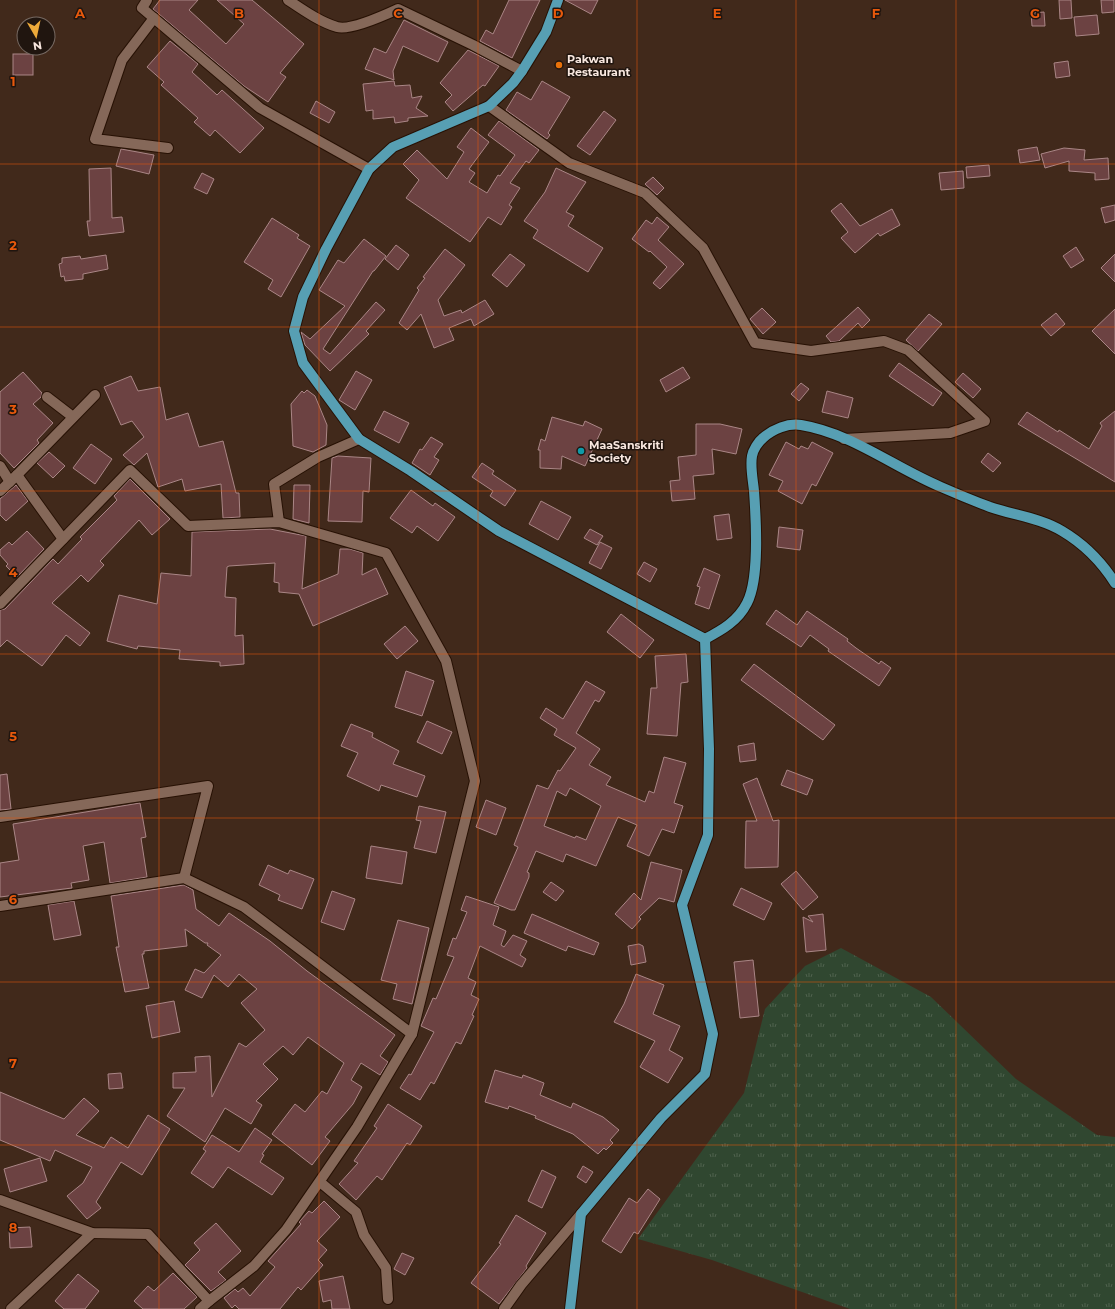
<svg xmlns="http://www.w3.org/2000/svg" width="1115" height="1309" viewBox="0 0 1115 1309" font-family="Montserrat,sans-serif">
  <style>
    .park { fill: url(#park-tufts) }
    .building { fill: #6c4242; stroke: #aa8686; fill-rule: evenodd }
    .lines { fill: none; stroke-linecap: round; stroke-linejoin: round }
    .minor-casing { stroke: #271104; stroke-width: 12 }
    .major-casing { stroke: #271104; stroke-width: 12 }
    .minor { stroke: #856859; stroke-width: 10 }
    .major { stroke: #579fb3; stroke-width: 10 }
    .grid { fill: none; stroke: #e8590c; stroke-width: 1; stroke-opacity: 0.55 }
    .food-dot { fill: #e8710a; stroke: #20150f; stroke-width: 1.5 }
    .culture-dot { fill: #0f9aa8; stroke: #20150f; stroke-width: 1.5 }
    .labels { text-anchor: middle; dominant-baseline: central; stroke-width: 3; stroke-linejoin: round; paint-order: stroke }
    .poi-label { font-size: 11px; font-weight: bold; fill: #f8e7df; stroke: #20150f; text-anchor: start }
    .grid-label { font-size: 13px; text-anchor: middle; font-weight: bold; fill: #e8590c; stroke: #20150f; stroke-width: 3; stroke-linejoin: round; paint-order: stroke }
  </style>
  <defs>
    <pattern id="park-tufts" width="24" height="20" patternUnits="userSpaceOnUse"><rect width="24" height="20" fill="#304730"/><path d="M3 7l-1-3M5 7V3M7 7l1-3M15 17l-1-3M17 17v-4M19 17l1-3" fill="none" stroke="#4f624e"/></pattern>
  </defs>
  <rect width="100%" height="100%" fill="#41291b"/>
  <path class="park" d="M841,948L931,997L1016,1079L1097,1135L1115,1137V1309H850L712,1260L638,1239L744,1093L765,1009L805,966Z"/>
  <g class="building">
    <path d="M160,0H198L189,10L226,44L244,24L217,0H252L304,44L280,73L286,77L268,102L244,86L153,9Z"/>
    <path d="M509,0H540L512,58L480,41L486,30L493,34Z"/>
    <path d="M565,0H598L591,14Z"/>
    <path d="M1059,0H1071L1072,18L1060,19Z"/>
    <path d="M1101,0H1114V12L1102,13Z"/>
    <path d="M1044,12L1045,26H1032L1031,13Z"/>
    <path d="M1097,15L1099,34L1076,36L1074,17Z"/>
    <path d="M404,20L448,42L438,62L403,46L393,71L394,80L365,69L374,48L386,53Z"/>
    <path d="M170,41L198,64L192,72L217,95L222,90L264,128L240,153L215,130L210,136L194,122L198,118L161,85L164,82L147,67Z"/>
    <path d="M468,50L499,66L485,86L483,85L453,111L445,102L452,95L440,83Z"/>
    <rect x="13" y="54" width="20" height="21"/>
    <path d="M1068,61L1070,76L1056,78L1054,63Z"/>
    <path d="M394,81L395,86L410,85L412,98L422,96L416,108L428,116L408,118V121L395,123L394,117L373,119V110L366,111L363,84Z"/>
    <path d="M542,81L570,97L548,133L550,135L547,139L506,110L517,92L531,100Z"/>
    <path d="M316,101L335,112L329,123L310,113Z"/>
    <path d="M604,111L616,120L590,155L577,146Z"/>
    <path d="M499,121L539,150L529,163L526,161L510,183L520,188L509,205L512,207L501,225L488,217L470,242L406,198L419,180L403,164L417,150L447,179L464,152L457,147L471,128L489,142L469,169L475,173L469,182L487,193L498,175L500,176L515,155L488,135Z"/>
    <path d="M1037,147L1040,160L1020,163L1018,150Z"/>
    <path d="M1064,148L1085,150L1084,160L1108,158L1109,179L1095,180V173L1069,171V161L1045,168L1041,154Z"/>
    <path d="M121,149L154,155L149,174L116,166Z"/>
    <path d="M989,165L990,176L967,178L966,167Z"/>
    <path d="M111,168L112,218L122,217L124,232L89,236L87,221H90L89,169Z"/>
    <path d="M556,168L586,182L566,212L574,216L568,226L603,248L588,272L533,238L538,230L524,221L545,192Z"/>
    <path d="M963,171L964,188L941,190L939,173Z"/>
    <path d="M202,173L214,179L207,194L194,188Z"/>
    <path d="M653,177L664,188L657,195L645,184Z"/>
    <path d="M841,203L860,226L892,209L900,225L880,236L878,233L855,253L841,238L848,232L831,211Z"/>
    <path d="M1115,205V220L1105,223L1101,208Z"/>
    <path d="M657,217L669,227L658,240L684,264L660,289L653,283L667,267L650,251L649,252L632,239L646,220L652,224Z"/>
    <path d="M272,218L299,235L297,238L310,246L281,297L268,289L273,280L244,262Z"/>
    <path d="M364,239L386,256L374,271H373L323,349L330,354L376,302L385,310L366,331L369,334L330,371L305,345L301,332L310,339L345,306L319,290L338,260L344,263Z"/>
    <path d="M396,245L409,255L398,270L385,259Z"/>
    <path d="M1076,247L1084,260L1071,268L1063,256Z"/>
    <path d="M445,249L465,265L438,300L444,316L461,310L462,313L485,300L494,314L474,326L471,319L449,328L454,340L434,348L421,314L407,330L399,323L419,290L417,288L425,278L423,277Z"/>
    <path d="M510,254L525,265L507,287L492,275Z"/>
    <path d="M1115,254V282L1101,268Z"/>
    <path d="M106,255L108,269L83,274V279L65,281L64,276L61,277L59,264L62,263V258L80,256L81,259Z"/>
    <path d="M858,307L870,320L862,328L858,323L839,341L831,342L826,336Z"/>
    <path d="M762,308L776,322L763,334L750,319Z"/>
    <path d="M1115,309V354L1092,331Z"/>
    <path d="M1056,313L1065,324L1051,336L1041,325Z"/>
    <path d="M929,314L942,324L918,351L906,340Z"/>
    <path d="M899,363L942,393L933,406L889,376Z"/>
    <path d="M683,367L690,378L666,392L660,380Z"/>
    <path d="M356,371L372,380L355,410L339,400Z"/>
    <path d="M23,372L42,393L41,397L33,404L53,423L37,440L39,443L14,468L0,453V392Z"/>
    <path d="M963,373L981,389L973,398L955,382Z"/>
    <path d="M131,376L138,391L160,387L166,420L188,413L199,447L223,441L236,493H239L240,517L223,518L221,484L185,491L182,479L158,487L147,453L134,465L123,455L144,437L132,421L121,425L104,387Z"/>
    <path d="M801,383L809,389L799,401L791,394Z"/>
    <path d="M307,390L315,396L327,425L326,445L313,452L293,446L291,404L302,391L304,393Z"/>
    <path d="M827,391L853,398L848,418L822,412Z"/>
    <path d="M384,411L409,423L399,443L374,430Z"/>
    <path d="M1115,411V482L1018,424L1027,412L1058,432L1059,430L1089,449L1102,426L1100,423Z"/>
    <path d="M552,417L583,426L585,421L602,429L585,466L562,456L561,469L540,468V450H538L541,439L545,441Z"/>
    <path d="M696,424H720L742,429L736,454L712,449L714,474L693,476L695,499L672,501L670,481L680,480L678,457L696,455Z"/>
    <path d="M431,437L443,444L434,457L439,460L430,475L412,463L420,449L422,450Z"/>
    <path d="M786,442L799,449L801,446L808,449L812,442L833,453L816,486L812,484L802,504L778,491L783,481L769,475Z"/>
    <path d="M91,444L112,459L95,484L73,468Z"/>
    <path d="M49,452L65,466L53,478L37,463Z"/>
    <path d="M988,453L1001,463L993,472L981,462Z"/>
    <path d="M338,456L371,458L369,492L363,491L362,522L328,521L332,458Z"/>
    <path d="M482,463L494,471L492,474L516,490L505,506L490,496L493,491L472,477Z"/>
    <path d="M130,479L170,519L152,535L139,520L100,561L104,565L88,582L81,575L52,603L90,633L80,646L66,635L42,666L7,640L0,647V610L5,609L53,559L58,564L82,539L80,537L117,500L114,496Z"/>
    <path d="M16,485L28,501L6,521L0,515V499Z"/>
    <path d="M294,485H310L309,523L293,519Z"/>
    <path d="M411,490L433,506L435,503L455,517L438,541L417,526L412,533L390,518Z"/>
    <path d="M541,501L571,517L558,540L529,524Z"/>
    <path d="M729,514L732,538L717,540L714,516Z"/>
    <path d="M779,527L803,530L800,550L777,547Z"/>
    <path d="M270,529L306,536L302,589L338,574L340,549H350L363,553L362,575L376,568L388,594L313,626L299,594L279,592V583L274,582L275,563L229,566L227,567L225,597L236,598L235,636L243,635L244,664L220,666V662L179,659L180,650L138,646L137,649L107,641L119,595L157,604L161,573L191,576L192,532Z"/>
    <path d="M590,529L603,536L597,545L584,538Z"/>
    <path d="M27,531L44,549L17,577L6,566L8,564L0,555V550L9,542L12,545Z"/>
    <path d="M600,542L612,548L601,569L589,563Z"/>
    <path d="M644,562L657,569L650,582L637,574Z"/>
    <path d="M704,568L720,575L709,609L695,604L700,587L697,586Z"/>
    <path d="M776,610L797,625L807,611L848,639L847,641L856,648L879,664L881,661L891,668L879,686L828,651L829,649L810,635L801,647L766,624Z"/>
    <path d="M621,614L654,640L640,658L607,632Z"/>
    <path d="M405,626L418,641L397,659L384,644Z"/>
    <path d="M686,654L688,682L681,683L677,736L647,734L651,688H657L655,656Z"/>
    <path d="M754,664L835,725L823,740L741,680Z"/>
    <path d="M406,671L434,681L422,716L395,707Z"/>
    <path d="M586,681L605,692L599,702L595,700L576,733L600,749L589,765L611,777L606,785L645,802L649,791L654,793L664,757L686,763L674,803L683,806L674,833L662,829L649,856L627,846L637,825L618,817L596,866L566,854L563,862L536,851L527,872L529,873V877L515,910H511L494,903L518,847L514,845L537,785L548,789L558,770L560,771L576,748L554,735L557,729L540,718L546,708L563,719ZM570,788L601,806L586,840L576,836L575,838L544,826L557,791L566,796Z"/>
    <path d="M427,721L452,732L442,754L417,742Z"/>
    <path d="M351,724L373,733L372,737L399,751L393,764L425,776L417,797L381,785L379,791L347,776L358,753L341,746Z"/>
    <path d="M754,743L756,760L740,762L738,746Z"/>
    <path d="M787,770L813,780L807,795L781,785Z"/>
    <path d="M7,774L11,809L0,810V775Z"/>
    <path d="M757,778L773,821L779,820L778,867L745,868L746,821H757L743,784Z"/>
    <path d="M486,800L506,808L496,835L476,827Z"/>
    <path d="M140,803L146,837L141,838L147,877L110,883L104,842L83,846L89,880L71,883L72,888L0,897V863L19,860L13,824Z"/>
    <path d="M419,806L446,812L436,853L414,848L421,821L416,820Z"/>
    <path d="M371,846L407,852L402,884L366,878Z"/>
    <path d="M651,862L682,870L674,902L659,898L639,917L641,919L632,929L615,914L634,893L641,900Z"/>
    <path d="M268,865L288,874L290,870L314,879L302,909L278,900L280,895L259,885Z"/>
    <path d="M796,871L818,897L803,910L781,884Z"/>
    <path d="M551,882L564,891L556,901L543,892Z"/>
    <path d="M184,885L193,890L196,909L219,926L229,913L270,941L307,971L395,1035L380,1056L388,1062L380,1075L361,1063L351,1080L362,1087L353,1104L325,1137L330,1141L312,1165L272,1134L295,1104L305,1112L322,1091L327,1094L344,1063L308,1037L293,1055L283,1046L263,1064L278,1079L256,1101L262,1105L251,1124L225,1108L205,1142L167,1116L185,1088H173V1073L196,1072L195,1057L210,1056L212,1097L239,1043L246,1047L265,1030L241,1003L257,989L239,974L228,987L214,975L202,998L185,990L195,969L204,973L221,955L207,945L208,943H205L185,929L187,946L144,951V954H142L149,988L125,992L116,947H119L111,896Z"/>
    <path d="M741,888L772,903L764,920L733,905Z"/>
    <path d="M332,891L355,899L344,930L321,922Z"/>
    <path d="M466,896L499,907L493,925L506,931L501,945L504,947L513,935L527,941L520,955L526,959L522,967L480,946L468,978L476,982L471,995L479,999L472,1015L474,1016L461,1044L456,1042L434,1084L431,1082L420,1100L400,1088L409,1074L411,1075L434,1032L421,1026L433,998L436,999L454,957L447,955L453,938L456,939L467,912L461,910Z"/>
    <path d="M74,901L81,935L54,940L48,905Z"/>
    <path d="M532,914L599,943L594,955L568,946L566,951L524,933Z"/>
    <path d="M823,914L826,950L806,952L803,917L813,922L808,916Z"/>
    <path d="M398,920L429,928L412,1004L393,999L397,984L381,980Z"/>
    <path d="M639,944L643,946L646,962L631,965L628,946Z"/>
    <path d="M753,960L759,1016L740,1018L734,962Z"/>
    <path d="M636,974L664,985L653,1014L680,1026L669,1050L683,1058L668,1083L640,1067L655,1041L614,1022L624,1004Z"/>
    <path d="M174,1001L180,1032L152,1038L146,1006Z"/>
    <path d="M495,1070L522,1078L523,1075L544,1083L540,1095L571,1108L573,1103L603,1117L619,1130L610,1140L613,1143L606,1150L604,1148L598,1154L573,1134L535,1118L536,1116L509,1106L508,1109L485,1102Z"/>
    <path d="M121,1073L123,1088L109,1089L108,1074Z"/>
    <path d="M0,1092L64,1119L84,1098L99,1111L76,1135L104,1148L111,1137L128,1148L148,1115L170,1129L142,1175L121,1162L96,1202L101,1208L87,1219L67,1196L83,1183L92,1167L55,1150L50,1161L0,1140Z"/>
    <path d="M388,1104L422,1126L410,1145L407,1143L382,1180L377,1176L356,1200L339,1184L358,1163L354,1161L377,1128L374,1126Z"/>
    <path d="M255,1128L272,1140L262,1154L264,1155L260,1162L284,1178L272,1195L228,1167L213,1188L191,1173L206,1151L203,1149L212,1135L239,1152Z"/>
    <path d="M40,1158L47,1181L10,1192L4,1169Z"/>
    <path d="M583,1166L593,1172L586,1183L577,1177Z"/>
    <path d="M542,1170L556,1177L542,1208L528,1201Z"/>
    <path d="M648,1189L660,1199L638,1234L634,1232L621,1253L602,1241L629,1198L637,1203Z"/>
    <path d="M324,1201L340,1217L317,1241L327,1250L318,1260L323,1265L301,1290L298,1287L280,1309H239L235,1305L232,1308L224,1298L235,1289L238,1292L243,1288L250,1296L275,1267L268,1261L301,1224L299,1222L309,1211L312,1213Z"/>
    <path d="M516,1215L546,1233L526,1266L527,1268L499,1304L471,1283L501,1244L499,1243Z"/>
    <path d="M216,1223L241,1251L218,1272L226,1280L211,1291L185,1265L200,1250L194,1243Z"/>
    <path d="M30,1227L32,1247L10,1248L9,1228Z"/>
    <path d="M402,1253L414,1258L405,1275L394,1269Z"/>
    <path d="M173,1273L197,1297L184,1309H143L134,1301L148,1286L154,1291Z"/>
    <path d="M78,1274L99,1291L85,1309H64L55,1301Z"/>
    <path d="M343,1276L350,1309H332L331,1300L323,1302L319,1281Z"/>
  </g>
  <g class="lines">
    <g class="minor-casing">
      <g id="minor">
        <path d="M147,0L142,8L260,108L369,169"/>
        <path d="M288,0C303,10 320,22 337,27C350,31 385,15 398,9L473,45L522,71"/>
        <path d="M154,18L122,60L95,139L168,148"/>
        <path d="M489,106L569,163L645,193L703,248L755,343L811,351L884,341L908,350L985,421L950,433L844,439"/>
        <path d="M47,397L73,417"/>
        <path d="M0,466L10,482"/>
        <path d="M0,491L17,475"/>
        <path d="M279,522L274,484L318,457L359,439"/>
        <path d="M63,539L17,475L95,395"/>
        <path d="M0,604L130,470L188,526L279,522L386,553L446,661L475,781L412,1034L357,1127L286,1230L254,1266L209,1301"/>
        <path d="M0,817L208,786L184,878"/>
        <path d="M0,906L184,878L244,907L412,1034"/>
        <path d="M320,1182L356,1212L364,1235L386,1268L388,1299"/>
        <path d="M0,1200L92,1233L148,1234L209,1301L200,1309"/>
        <path d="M11,1309L92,1233"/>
        <path d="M504,1309L521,1285L581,1214"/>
      </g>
    </g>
    <g class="major-casing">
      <g id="major">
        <path d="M558,0L546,32L522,71L513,83L489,106L393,147L369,169L326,249L303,297L294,331L303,363L359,439L411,471L499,531L705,639"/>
        <path d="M705,639C722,630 738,621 747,603C760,578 756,519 754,491C753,480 750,467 752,456C753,450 758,442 763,438C773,429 788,423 801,425C851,433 895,468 941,487C957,494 974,501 990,507C1013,515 1041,518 1062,531C1084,544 1101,561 1115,583"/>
        <path d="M570,1309L581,1214L661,1118L705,1074L713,1034L682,905L708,835L709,749L705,639"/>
      </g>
    </g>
    <use href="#minor" class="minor"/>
    <use href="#major" class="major"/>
  </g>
  <path class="grid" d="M159,0V1309M319,0V1309M478,0V1309M637,0V1309M796,0V1309M956,0V1309M0,164H1115M0,327H1115M0,491H1115M0,654H1115M0,818H1115M0,982H1115M0,1145H1115"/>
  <circle class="food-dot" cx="559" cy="65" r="4"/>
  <circle class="culture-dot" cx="581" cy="451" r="4"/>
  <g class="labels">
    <g class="poi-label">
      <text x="567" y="59">Pakwan<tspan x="567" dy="13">Restaurant</tspan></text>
      <text x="589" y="445">MaaSanskriti<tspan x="589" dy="13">Society</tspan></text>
    </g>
  </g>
  <g class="grid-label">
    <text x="80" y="18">A</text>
    <text x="239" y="18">B</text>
    <text x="398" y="18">C</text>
    <text x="558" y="18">D</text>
    <text x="717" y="18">E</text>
    <text x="876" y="18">F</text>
    <text x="1035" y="18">G</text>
    <text x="13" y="86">1</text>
    <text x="13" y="250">2</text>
    <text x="13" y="414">3</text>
    <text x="13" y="577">4</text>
    <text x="13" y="741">5</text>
    <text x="13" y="904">6</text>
    <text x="13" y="1068">7</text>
    <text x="13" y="1232">8</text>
  </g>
  <g transform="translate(36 36) rotate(171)"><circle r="19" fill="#20150f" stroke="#766962"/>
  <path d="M0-3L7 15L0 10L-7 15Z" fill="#eca93a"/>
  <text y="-6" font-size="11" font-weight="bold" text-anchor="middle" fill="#f8e7df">N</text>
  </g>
</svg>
